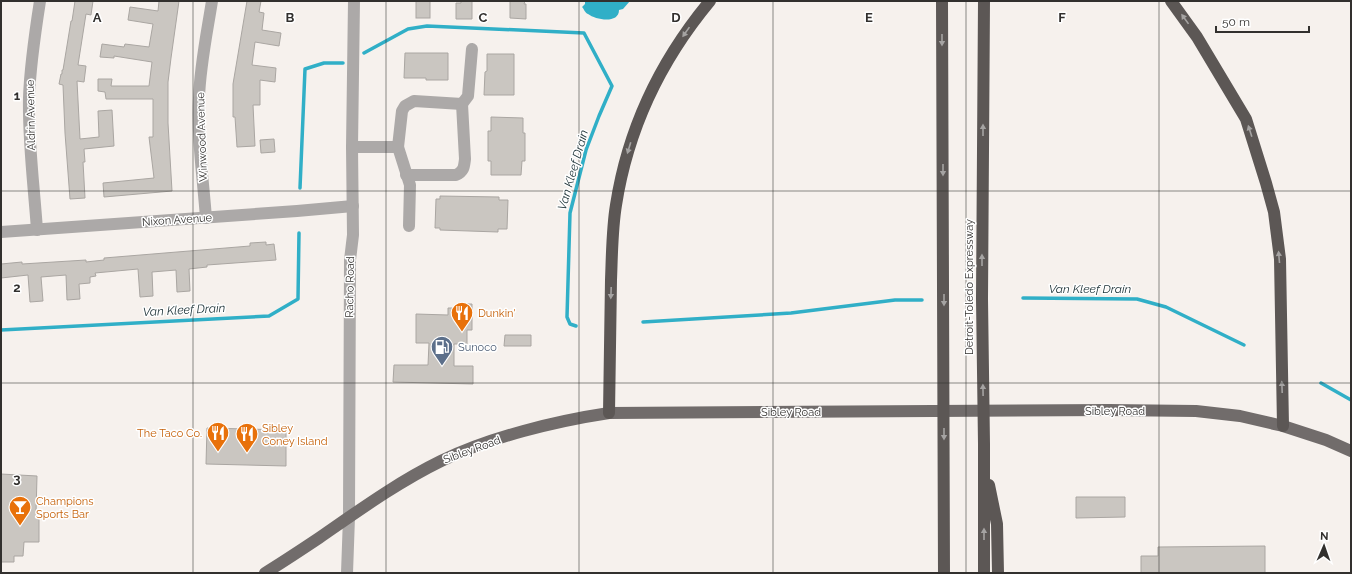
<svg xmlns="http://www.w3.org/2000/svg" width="1352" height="574" viewBox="0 0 1352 574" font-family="Raleway,sans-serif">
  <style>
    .water { fill: #30afc7 }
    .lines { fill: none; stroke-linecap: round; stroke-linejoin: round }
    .stream { stroke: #30afc7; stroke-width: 3.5 }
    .building { fill: #cac6c1; stroke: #aaa6a2 }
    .minor { stroke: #aca9a8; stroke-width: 12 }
    .major { stroke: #716c6b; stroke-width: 12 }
    .highway { stroke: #5c5755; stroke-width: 12 }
    .oneway { fill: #a5a3a2 }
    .grid { fill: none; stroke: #32302e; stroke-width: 1; stroke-opacity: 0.55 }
    .labels { text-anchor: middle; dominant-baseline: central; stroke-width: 3; stroke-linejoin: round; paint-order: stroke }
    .street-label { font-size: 11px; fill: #32302e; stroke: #fff }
    .food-label { font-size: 11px; fill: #c56008; stroke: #fff; text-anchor: start }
    .service-label { font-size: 11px; fill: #4e5e75; stroke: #fff; text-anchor: start }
    .water-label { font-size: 12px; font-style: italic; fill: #1a2f34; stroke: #fff }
    .grid-label { font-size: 13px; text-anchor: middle; font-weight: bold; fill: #32302e; stroke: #fff; stroke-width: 3; stroke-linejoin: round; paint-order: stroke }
  </style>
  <rect width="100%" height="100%" fill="#f6f1ed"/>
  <path class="water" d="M585,1H630L623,9L619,10C619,24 596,20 588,14C585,13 584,9 582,7L585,4Z"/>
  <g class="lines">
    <g class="stream">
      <path d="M364,53L408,29L427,26L584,33L612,86L599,116L586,150L570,213L567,317L570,324L576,326"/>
      <path d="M300,188L305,69L324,63H343"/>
      <path d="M1023,298L1137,299L1166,307L1244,345"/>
      <path d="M643,322L791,313L895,300H922"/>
      <path d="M1,330L269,316L298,299L299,233"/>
      <path d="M1321,383L1351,400"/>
    </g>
  </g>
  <g class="building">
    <path d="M75,1H93L91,15L86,14L78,65L86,66L84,82L77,81L80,139L99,137L98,111L112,110L114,146L84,149L85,162H83L85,198L70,199L65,133L63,85L59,84L61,74H62V70H63L71,21H72Z"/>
    <path d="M159,1H179L171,58L168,82V123L172,191L104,197L103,183L154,178L149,137H153V99H106L105,92L98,91V79H112L111,86H149L152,62L114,56V58L100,57L102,44L124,47L125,44L149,47L153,24L128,20L130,7L158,11Z"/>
    <path d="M247,1H261L259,12L264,13L262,30L281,33L279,46L255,42L252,65L276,68L275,82L260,80V105H253L255,146L237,147L235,117H233V84Z"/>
    <rect x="416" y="1" width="14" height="17"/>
    <path d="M461,1H472V19H456V3H461Z"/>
    <path d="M510,1H525L524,4H526V19L510,18Z"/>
    <path d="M405,53H448V80H426V78H404Z"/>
    <path d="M487,54H514V95H484L485,72L487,71Z"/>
    <path d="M491,117L523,118V133H525V161H522L521,175H491V161H488V131H491Z"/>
    <path d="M274,139L275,152L261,153L260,140Z"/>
    <path d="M440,196L499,197V200H508L507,229H498V232L440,230V228H435L436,199H440Z"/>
    <path d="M266,242V245L274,244L276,260L207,265V267L189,269L190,291L177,292L176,270L152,272L153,296L140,297L138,269L95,273L96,276L90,277V283L79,284L80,299L67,300L66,275L41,277L43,301L30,302L28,275L1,278V264L22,262V264L86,260V262L104,260V258L250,246V243Z"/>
    <path d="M462,304H472V330H467V344H454V366H473V384L393,382L394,365H428L429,343H416V314L448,315V308H462Z"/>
    <path d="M505,335H531V346H504Z"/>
    <path d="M207,428L286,430V466L206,464Z"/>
    <path d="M1,474L37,476L36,513H39V542H24L23,556H14V562H1Z"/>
    <path d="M1076,497H1125V517L1076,518Z"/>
    <path d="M1265,546V573H1141V556H1158V547Z"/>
  </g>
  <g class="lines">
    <g class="minor">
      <path d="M352,147H398L410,185L409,226"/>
      <path d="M398,147L402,111L405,106L414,101L462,104L468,96L472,49"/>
      <path d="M406,175H456C464,171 464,167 465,159L462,104"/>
      <path d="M206,218C203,178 197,138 199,98C200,66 207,33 212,1"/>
      <path d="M37,230C34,186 28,142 29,98C30,66 35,33 40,1"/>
      <path d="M1,232L297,211L353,206"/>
      <path d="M347,573L349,517L350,260L353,235L352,147L354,1"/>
    </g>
    <path class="major" d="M265,573C283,562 301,550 319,538C358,511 398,482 441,461C490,437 556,421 609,413L1109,410L1196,411L1240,416L1283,426L1326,440L1351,451"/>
    <g class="highway">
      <path d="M942,1L944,573"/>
      <path d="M1171,1L1197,37L1246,119L1266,183L1274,212L1280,259L1283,426"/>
      <path d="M609,413C610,369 610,324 611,280C612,255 612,229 616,205C628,128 661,60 710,1"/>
      <path d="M989,485L997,524L998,573"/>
      <path d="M984,573V444L982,299L984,1"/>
    </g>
  </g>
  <defs><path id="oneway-solid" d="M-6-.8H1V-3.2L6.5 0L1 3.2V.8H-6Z"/></defs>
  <g class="oneway">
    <use href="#oneway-solid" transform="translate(1185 19) rotate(-126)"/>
    <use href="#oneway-solid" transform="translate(686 32) rotate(125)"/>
    <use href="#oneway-solid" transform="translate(942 40) rotate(90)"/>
    <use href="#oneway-solid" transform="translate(983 130) rotate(-90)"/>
    <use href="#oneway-solid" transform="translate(1250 131) rotate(-108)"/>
    <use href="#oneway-solid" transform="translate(629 148) rotate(107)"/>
    <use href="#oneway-solid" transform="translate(943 170) rotate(90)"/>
    <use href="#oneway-solid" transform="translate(1279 257) rotate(-95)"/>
    <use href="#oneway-solid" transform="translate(982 260) rotate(-90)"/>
    <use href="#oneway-solid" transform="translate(611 293) rotate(92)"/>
    <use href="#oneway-solid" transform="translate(944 300) rotate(90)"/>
    <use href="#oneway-solid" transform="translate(1282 387) rotate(-92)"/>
    <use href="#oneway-solid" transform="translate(983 390) rotate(-91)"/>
    <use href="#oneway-solid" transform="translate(944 434) rotate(90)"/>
    <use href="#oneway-solid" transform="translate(984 534) rotate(-90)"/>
  </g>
  <path class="grid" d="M193,1V573M386,1V573M579,1V573M773,1V573M966,1V573M1159,1V573M1,191H1351M1,383H1351"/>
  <defs>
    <g id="restaurant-pin" transform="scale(1.15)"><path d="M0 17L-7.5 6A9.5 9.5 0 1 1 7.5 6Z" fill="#e8710a" stroke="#fff"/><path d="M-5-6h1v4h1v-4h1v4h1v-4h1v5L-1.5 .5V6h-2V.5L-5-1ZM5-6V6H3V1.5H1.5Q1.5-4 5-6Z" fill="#fff"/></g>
    <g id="fuel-pin" transform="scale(1.15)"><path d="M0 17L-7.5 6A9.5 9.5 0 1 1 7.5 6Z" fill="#5c6f8a" stroke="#fff"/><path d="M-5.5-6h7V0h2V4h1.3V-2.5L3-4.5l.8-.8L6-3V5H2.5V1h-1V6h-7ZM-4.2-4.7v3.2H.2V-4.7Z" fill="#fff"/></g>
    <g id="bar-pin" transform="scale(1.15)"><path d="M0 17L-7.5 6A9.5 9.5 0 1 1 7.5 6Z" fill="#e8710a" stroke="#fff"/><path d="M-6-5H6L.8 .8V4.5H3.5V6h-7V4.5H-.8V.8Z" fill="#fff"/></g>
  </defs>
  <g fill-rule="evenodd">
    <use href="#restaurant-pin" x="462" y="313"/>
    <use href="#fuel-pin" x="442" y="347"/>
    <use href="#restaurant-pin" x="218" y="433"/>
    <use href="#restaurant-pin" x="247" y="434"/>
    <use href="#bar-pin" x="20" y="507"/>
  </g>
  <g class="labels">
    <g class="street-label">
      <text transform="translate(31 115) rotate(-91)">Aldrin Avenue</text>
      <text transform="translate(202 137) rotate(-92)">Winwood Avenue</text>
      <text transform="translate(177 220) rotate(-4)">Nixon Avenue</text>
      <text transform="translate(350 287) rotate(-89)">Racho Road</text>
      <text transform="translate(969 287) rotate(-90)">Detroit-Toledo Expressway</text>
      <text x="1115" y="411">Sibley Road</text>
      <text x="791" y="412">Sibley Road</text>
      <text transform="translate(472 450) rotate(-20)">Sibley Road</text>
    </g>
    <g class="food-label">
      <text x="478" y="313">Dunkin'</text>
      <text x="262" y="428">Sibley<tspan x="262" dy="13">Coney Island</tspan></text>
      <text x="202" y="433" text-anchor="end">The Taco Co.</text>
      <text x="36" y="501">Champions<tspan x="36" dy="13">Sports Bar</tspan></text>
    </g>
    <g class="service-label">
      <text x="458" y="347">Sunoco</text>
    </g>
    <g class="water-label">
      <text transform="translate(573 170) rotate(-74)">Van Kleef Drain</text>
      <text x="1090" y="289">Van Kleef Drain</text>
      <text transform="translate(184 310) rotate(-3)">Van Kleef Drain</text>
    </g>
  </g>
  <g class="grid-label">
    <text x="97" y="22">A</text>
    <text x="290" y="22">B</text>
    <text x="483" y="22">C</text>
    <text x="676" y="22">D</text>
    <text x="869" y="22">E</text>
    <text x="1062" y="22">F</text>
    <text x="17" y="100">1</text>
    <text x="17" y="292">2</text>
    <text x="17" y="483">3</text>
  </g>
  <rect width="1352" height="574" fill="none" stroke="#32302e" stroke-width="4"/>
  <g transform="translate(1324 546) rotate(2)" stroke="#ffffff" stroke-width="3" paint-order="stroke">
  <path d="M0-3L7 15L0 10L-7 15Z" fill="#32302e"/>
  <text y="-6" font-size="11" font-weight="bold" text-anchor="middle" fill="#32302e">N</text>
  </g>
  <path d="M1216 26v6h93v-6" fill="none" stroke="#32302e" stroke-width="2"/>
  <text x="1222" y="26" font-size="12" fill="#32302e" stroke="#ffffff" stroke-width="3" paint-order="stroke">50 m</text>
</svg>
